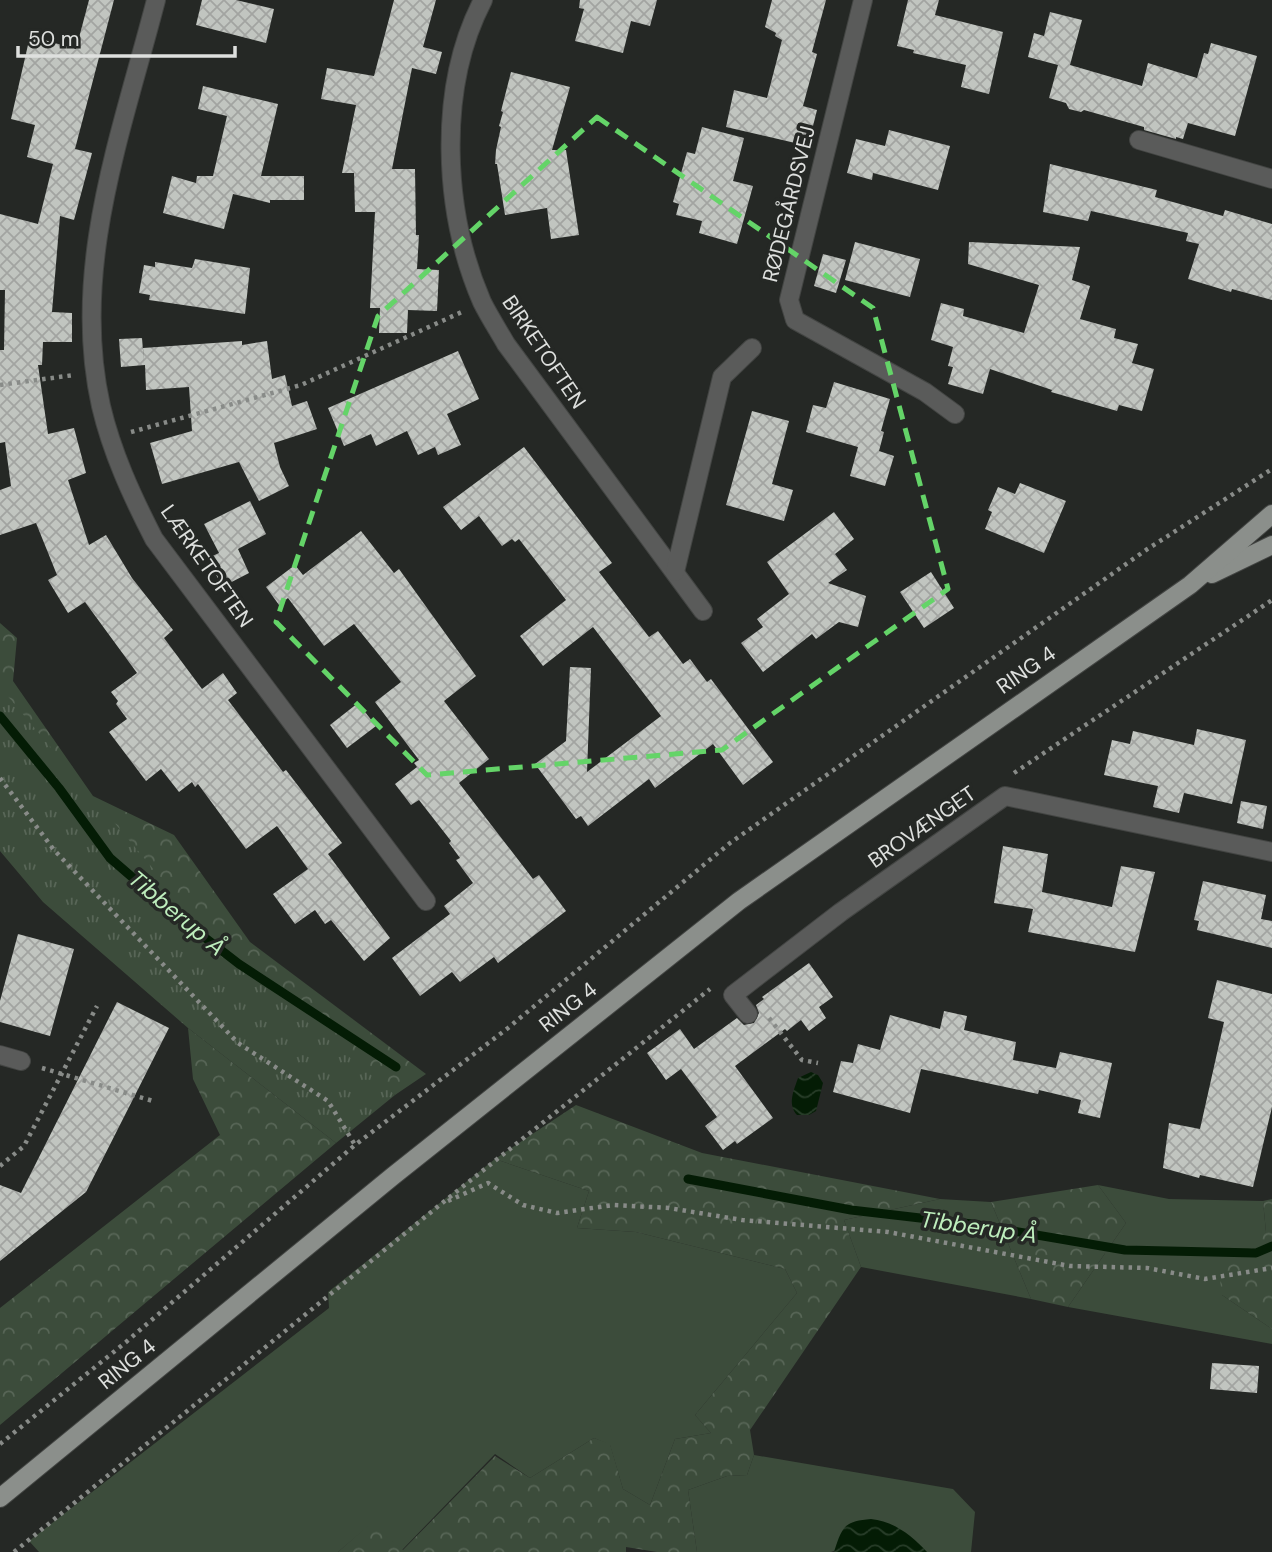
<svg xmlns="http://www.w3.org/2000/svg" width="1272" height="1552" viewBox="0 0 1272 1552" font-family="'DM Sans',sans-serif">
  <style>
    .green { fill: #3c4c3b }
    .forest { fill: url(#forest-crowns) }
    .park { fill: url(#park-tufts) }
    .water { fill: url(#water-waves) }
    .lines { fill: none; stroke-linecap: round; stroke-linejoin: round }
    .stream { stroke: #041c05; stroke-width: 9 }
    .building { fill: url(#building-cross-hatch) }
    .minor-casing { stroke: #434543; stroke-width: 20 }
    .major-casing { stroke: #434543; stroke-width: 20 }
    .path { stroke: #888b88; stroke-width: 4.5; stroke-dasharray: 3.5 5; stroke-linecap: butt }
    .minor { stroke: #5a5b5a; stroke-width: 18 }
    .major { stroke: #8b8f8b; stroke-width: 18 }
    .marked { fill: none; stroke: #64d468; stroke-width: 5; stroke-dasharray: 14 9; stroke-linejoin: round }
    .labels { text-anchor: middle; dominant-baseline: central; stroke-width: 7; stroke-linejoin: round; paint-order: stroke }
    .street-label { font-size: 21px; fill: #dee0de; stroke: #252825 }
    .water-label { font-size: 23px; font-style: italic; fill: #beeebd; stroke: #252825 }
  </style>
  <defs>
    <pattern id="forest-crowns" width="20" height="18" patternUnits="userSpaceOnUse" patternTransform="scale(1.75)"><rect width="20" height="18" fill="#3c4c3b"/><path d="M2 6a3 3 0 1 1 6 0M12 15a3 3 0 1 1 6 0" fill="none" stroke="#586657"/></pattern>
    <pattern id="park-tufts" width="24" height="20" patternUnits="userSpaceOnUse" patternTransform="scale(1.75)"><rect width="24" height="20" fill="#3c4c3b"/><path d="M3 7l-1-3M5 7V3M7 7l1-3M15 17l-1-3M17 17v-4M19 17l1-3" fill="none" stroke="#586657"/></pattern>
    <pattern id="water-waves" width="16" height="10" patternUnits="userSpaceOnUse" patternTransform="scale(1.75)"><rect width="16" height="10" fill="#041c05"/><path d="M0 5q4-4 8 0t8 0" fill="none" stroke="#283d29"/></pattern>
    <pattern id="building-cross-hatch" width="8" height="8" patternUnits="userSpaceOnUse" patternTransform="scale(1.75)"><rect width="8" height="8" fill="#c1c5c0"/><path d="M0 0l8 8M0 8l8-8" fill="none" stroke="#a2a4a1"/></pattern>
  </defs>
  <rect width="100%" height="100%" fill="#252825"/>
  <g class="green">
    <path d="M495,1159L589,1191L577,1228L636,1232L785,1269L797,1293L695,1415L711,1433L675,1439L650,1505L623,1489L610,1445L594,1438L530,1478L495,1454L402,1550L371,1524L338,1552H39L29,1541L329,1308L328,1292Z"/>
    <path d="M1098,1185L1169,1199L1263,1201L1266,1232L1222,1295L1272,1329V1344L1068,1307L1126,1223Z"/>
    <path d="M940,1199L991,1202L1031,1299L861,1267L844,1220Z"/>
    <path d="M754,1455L953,1489L975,1512L971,1552H862L846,1546L831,1552H697L688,1490L727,1476L747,1475Z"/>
  </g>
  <g class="forest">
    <path d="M0,623L17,638L13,681L93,796L174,835L250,942L426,1074L395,1095L285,1031L0,728Z"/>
    <path d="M188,1028L336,1143L0,1425V1308L220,1135L193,1079Z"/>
    <path d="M576,1105L702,1153L940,1199L844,1220L861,1267L750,1430L754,1455L747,1475L727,1476L688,1490L697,1552H657L626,1547V1552H338L371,1523L403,1550L495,1456L530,1478L594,1438L610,1444L623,1489L650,1505L675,1439L711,1433L695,1415L797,1293L785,1269L636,1232L577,1228L589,1191L495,1159Z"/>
    <path d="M1098,1185L1126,1223L1068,1307L1031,1299L991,1202Z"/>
    <path d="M1272,1199V1329L1222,1295L1217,1258L1266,1232L1263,1201Z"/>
  </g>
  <path class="park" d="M0,687L225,954L395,1095L336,1143L188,1028L43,902L0,851Z"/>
  <g class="water">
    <path d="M811,1072L818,1075L823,1083L816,1111L809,1115H797C787,1104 794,1090 798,1078Z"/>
    <path d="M871,1519C894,1521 912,1536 927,1552H834C842,1527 844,1521 871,1519Z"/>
  </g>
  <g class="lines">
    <g class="stream">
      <path d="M0,716L59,788L110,858L177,916L239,964L396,1067"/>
      <path d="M688,1179L851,1210L972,1224L1125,1250L1256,1253L1272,1246"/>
    </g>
  </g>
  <g class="building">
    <path d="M89,0H114L75,149L92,153L74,220L60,216L52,312L72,313V342H43L42,365H38L48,434L74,428L86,473L68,480L89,545L106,535L132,578L173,630L164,638L202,689L223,673L237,693L228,700L283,772L286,770L342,843L328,854L390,938L364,961L331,920L325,924L315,910L295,924L273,894L308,869L277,826L246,849L198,784L195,787L192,782L179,792L161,769L146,781L109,732L127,719L116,704L118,701L111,692L137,673L85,602L68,613L48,580L57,575L36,523L0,535V490L11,486L5,442L0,443V350H4L5,290H0V214L38,224L53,164L27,157L35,125L11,119L30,36L76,49Z"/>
    <path d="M202,0H236L274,9L266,43L196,25Z"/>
    <path d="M394,0H436L423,47L442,52L436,74L412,68L392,169H415L416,235H419L417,269L439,270L437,311L408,310L407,333H379L380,308H370L375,212H355L354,173H342L356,105L321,99L327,68L374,76Z"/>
    <path d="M580,0H657L650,26L631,21L623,53L575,41L584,9L579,8Z"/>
    <path d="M772,0H826L812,52L817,54L803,106L817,110L808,146L726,127L734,90L767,98L782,40L775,36L776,33L765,27Z"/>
    <path d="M908,0H939L935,15L1003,32L989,94L961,87L966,65L913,53L914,50L897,46Z"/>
    <path d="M1050,12L1082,20L1070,65L1142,86L1148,63L1197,78L1204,53L1208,54L1211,43L1257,56L1235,136L1188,123L1183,139L1176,137V139L1144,130V127L1084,110L1081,112L1069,109L1066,103L1049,98L1058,65L1028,57L1034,33L1044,36Z"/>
    <path d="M511,72L570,87L552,150H566L579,235L551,239L547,208L505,215L497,164H495L496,150L501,127L499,126L503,112L501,111Z"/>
    <path d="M203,86L278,104L261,176H304V200H270V203L233,194L224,229L163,213L172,176L196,183L197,176H213L227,116L198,109Z"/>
    <path d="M702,127L744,138L733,181L753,186L737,244L699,233L702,221L676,215L679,204L673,202L687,152L695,154Z"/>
    <path d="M889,130L950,146L938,190L873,173L872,180L847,173L856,139L885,146Z"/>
    <path d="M1050,164L1157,190L1155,197L1223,216L1225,210L1272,224V300L1232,289L1231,292L1188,279L1199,244L1186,241L1188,233L1091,211L1088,221L1043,212Z"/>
    <path d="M855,242L920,259L910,297L845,280Z"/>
    <path d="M969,242L1080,247L1072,280L1090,286L1080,319L1116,329L1114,338L1138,344L1132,363L1154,369L1142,411L1119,405L1117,411L1051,392L1052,390L990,369L983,394L948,384L953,367L948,366L953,347L931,340L941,303L964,309L963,316L1024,333L1039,285L968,264Z"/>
    <path d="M823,254L846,260L836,293L814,286Z"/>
    <path d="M195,259L250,268L245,314L149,300L150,295L139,293L144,265L155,267V262L192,268Z"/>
    <path d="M142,338L144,363L143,348L242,341V345L267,341L272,379L285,375L292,406L307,401L317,429L274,443L280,467L289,486L259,501L239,462L162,484L150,443L192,431L189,387L146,390L145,365L121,367L119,339Z"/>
    <path d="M458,351L479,399L447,414L461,445L438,455L435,447L418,455L407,431L376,446L371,434L344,446L328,408Z"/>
    <path d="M834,382L890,399L881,431L884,432L879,451L894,456L885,486L850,476L858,447L806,432L813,405L826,408Z"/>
    <path d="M752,411L789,421L772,484L793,490L784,521L726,505Z"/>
    <path d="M524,447L612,563L599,572L649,637L658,631L683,664L690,659L707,682L711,679L773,762L743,785L713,744L655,788L649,779L588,826L581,816L576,819L535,764L566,741L570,667L591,668L587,772L661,716L593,627L543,666L520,636L566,600L519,539L515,542L512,539L502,546L479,516L461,530L443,507Z"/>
    <path d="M1020,483L1066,501L1044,553L985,529L992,512L988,510L998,487L1015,494Z"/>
    <path d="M250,501L266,534L238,549L249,573L222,587L208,558L219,553L204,524Z"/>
    <path d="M834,512L854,539L835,554L847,570L828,583L866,596L858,627L839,622L816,639L812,634L763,672L741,643L763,627L757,619L789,594L767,562Z"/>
    <path d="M361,531L394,573L399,569L476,676L444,701L489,759L459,783L533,879L539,875L566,911L498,963L494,957L460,982L452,972L420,996L392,958L450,914L444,906L473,883L456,860L460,858L449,843L451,841L419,800L411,805L395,784L417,767L414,763L419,760L375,702L401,682L354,624L324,646L288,598L279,605L266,587L295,565L303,575Z"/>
    <path d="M931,572L954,608L924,628L900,592Z"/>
    <path d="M358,703L376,726L347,748L330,725Z"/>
    <path d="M1197,729L1246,740L1232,804L1184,793L1179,813L1153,807L1158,786L1104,775L1112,740L1130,744L1133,731L1194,745Z"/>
    <path d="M1241,801L1267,806L1263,829L1237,823Z"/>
    <path d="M1003,846L1048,854L1042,892L1112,907L1121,866L1155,872L1135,952L1028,932L1033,909L994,903Z"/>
    <path d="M1203,881L1266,895L1261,919L1272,921V948L1197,930L1199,921L1194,920Z"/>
    <path d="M18,934L74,949L50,1036L0,1022V1001Z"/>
    <path d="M809,963L833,997L819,1007L826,1018L809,1031L801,1020L787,1031L785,1029L735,1066L773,1118L737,1144L735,1141L723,1150L705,1126L717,1117L681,1069L666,1080L647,1053L680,1029L694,1049L737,1018L744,1025L754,1023L759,1013L756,1005L764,999L762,997Z"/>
    <path d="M1217,980L1272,994V1107L1253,1187L1200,1175L1199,1178L1163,1168L1169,1123L1200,1129L1224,1022L1208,1018Z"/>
    <path d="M117,1002L169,1028L86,1192L0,1261V1185L21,1193Z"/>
    <path d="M944,1011L967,1016L964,1030L1016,1042L1013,1060L1056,1068L1060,1052L1112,1063L1100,1118L1078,1113L1081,1100L1039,1090L1038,1094L921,1069L910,1113L833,1092L841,1061L853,1063L858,1044L880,1050L890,1015L940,1029Z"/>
    <path d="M1212,1363L1259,1366L1257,1393L1210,1389Z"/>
  </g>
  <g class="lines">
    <g class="minor-casing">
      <g id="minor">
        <path d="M156,0C122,132 70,268 101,406C112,453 132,496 154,539L426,901"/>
        <path d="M483,0C437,88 443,212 482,302C489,316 498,330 506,344L703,611"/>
        <path d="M863,0L789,300L795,320L925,392L955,414"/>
        <path d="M1139,140L1272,179"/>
        <path d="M675,572L722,377L752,348"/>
        <path d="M748,1014L733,995L841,912L1005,796L1272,852"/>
        <path d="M0,1055L21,1061"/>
      </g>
    </g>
    <g class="major-casing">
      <g id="major">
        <path d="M1212,574L1272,545"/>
        <path d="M0,1498L393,1176L739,901L1190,585L1272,514"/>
      </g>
    </g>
    <g class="path">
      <path d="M0,385L74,375"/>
      <path d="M131,432L301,385L464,311"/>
      <path d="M1014,773L1272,600"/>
      <path d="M0,778L54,850L238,1043L328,1101L355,1145"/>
      <path d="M769,1018L802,1060L818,1063"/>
      <path d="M42,1068L153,1101"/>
      <path d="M0,1166L24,1146L97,1006"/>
      <path d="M448,1201L488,1183L523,1205L557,1213L613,1205L669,1208L742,1220L888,1232L1070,1266L1147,1268L1205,1279L1272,1268"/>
      <path d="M0,1444L126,1342L355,1145L508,1028L730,843L1146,550L1272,469"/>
      <path d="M14,1552L441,1204L710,989"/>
    </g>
    <use href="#minor" class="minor"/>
    <use href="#major" class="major"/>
  </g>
  <path class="marked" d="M597,117L873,308L948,589L722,750L427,775L276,622L378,316Z"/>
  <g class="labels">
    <g class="street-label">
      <text transform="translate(789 204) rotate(-76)">RØDEGÅRDSVEJ</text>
      <text transform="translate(544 352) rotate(56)">BIRKETOFTEN</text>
      <text transform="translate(207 566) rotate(55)">LÆRKETOFTEN</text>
      <text transform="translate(1026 670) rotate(-35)">RING 4</text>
      <text transform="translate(922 827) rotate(-35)">BROVÆNGET</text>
      <text transform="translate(568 1007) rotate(-38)">RING 4</text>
      <text transform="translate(127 1364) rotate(-39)">RING 4</text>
    </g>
    <g class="water-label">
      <text transform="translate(177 913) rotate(40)">Tibberup Å</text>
      <text transform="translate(979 1227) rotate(8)">Tibberup Å</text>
    </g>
  </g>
  <path d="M18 46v10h217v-10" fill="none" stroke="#dee0de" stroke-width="3.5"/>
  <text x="28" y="46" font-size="21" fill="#dee0de" stroke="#252825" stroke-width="5" paint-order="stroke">50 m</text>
</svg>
